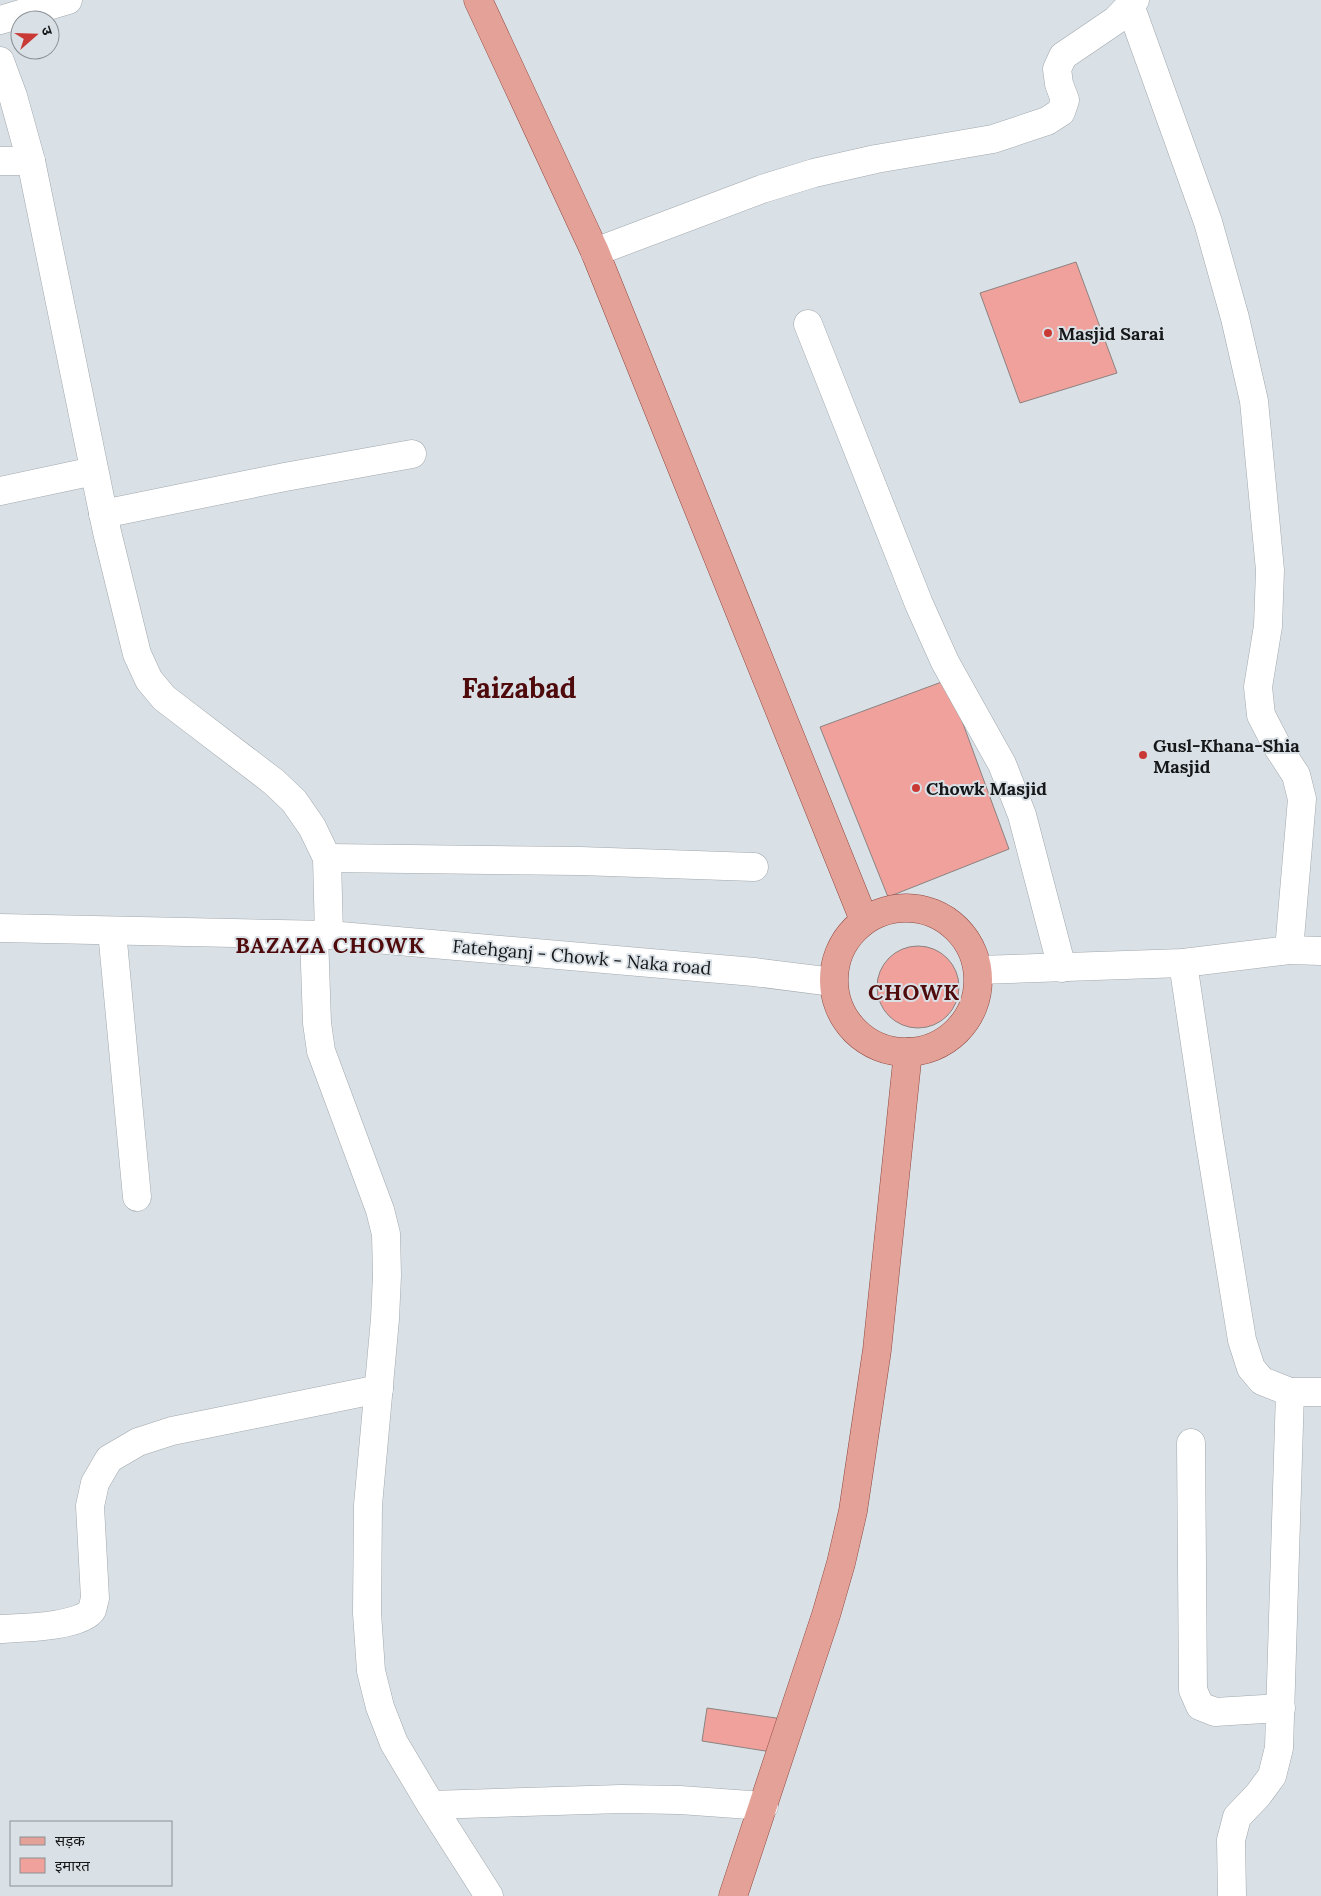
<svg xmlns="http://www.w3.org/2000/svg" width="1321" height="1896" viewBox="0 0 1321 1896" font-family="Lora,'Noto Sans Devanagari',serif">
  <style>
    .building { fill: #f1a19b; stroke: #8b8281 }
    .lines { fill: none; stroke-linecap: round; stroke-linejoin: round }
    .street-casing { stroke: #a1a8ad; stroke-width: 29 }
    .secondary-casing { stroke: #a1a8ad; stroke-width: 29 }
    .primary-casing { stroke: #8f483f; stroke-width: 29 }
    .street { stroke: #fff; stroke-width: 28 }
    .secondary { stroke: #fff; stroke-width: 28 }
    .primary { stroke: #e3a198; stroke-width: 28 }
    .poi-dot { fill: #c93a36; stroke: #dae1e6; stroke-width: 2 }
    .labels { text-anchor: middle; dominant-baseline: central; stroke-width: 4; stroke-linejoin: round; paint-order: stroke }
    .poi-label { font-size: 18px; font-weight: bold; fill: #151719; stroke: #dae1e6; text-anchor: start }
    .street-label { font-size: 18px; fill: #151719; stroke: #dae1e6 }
    .district-label { font-size: 22px; font-weight: bold; letter-spacing: 1px; fill: #4f0a0b; stroke: #dae1e6 }
    .town-label { font-size: 28px; font-weight: bold; fill: #4f0a0b; stroke: #dae1e6 }
  </style>
  <rect width="100%" height="100%" fill="#dae1e6"/>
  <g class="building">
    <path d="M1076,262L1117,373L1020,403L980,293Z"/>
    <path d="M947,680L1009,849L888,897L820,727Z"/>
    <circle cx="918" cy="987" r="41"/>
    <path d="M707,1708L783,1719L778,1753L702,1741Z"/>
  </g>
  <g class="lines">
    <g class="street-casing">
      <g id="street">
        <path d="M1130,5L1208,222L1235,318L1254,401L1270,570L1268,626L1258,687L1261,715L1277,746L1296,775L1302,799L1289,950"/>
        <path d="M0,20L68,0"/>
        <path d="M0,61L13,96L31,161L107,532L137,654L149,680L164,698L274,782L294,801L312,827L327,858L329,935"/>
        <path d="M0,161H31"/>
        <path d="M595,252L762,189L814,173L876,159L993,139L1047,121L1061,112L1065,100L1059,84L1057,69L1063,56L1116,20L1135,0"/>
        <path d="M808,324L919,604L945,662L1002,764L1022,815L1062,968"/>
        <path d="M0,491L94,471"/>
        <path d="M103,514L285,477L412,454"/>
        <path d="M327,858L580,861L754,867"/>
        <path d="M112,931L137,1197"/>
        <path d="M314,935L317,1023L321,1051L380,1210L386,1234L387,1275L385,1319L368,1505L367,1613L371,1671L380,1707L394,1743L431,1805L489,1896"/>
        <path d="M1183,963L1209,1137L1242,1340L1251,1368L1262,1381L1290,1392H1321"/>
        <path d="M1191,1443L1193,1690L1200,1706L1215,1712L1281,1708"/>
        <path d="M0,1629C19,1628 82,1627 92,1610C93,1607 94,1602 95,1598L90,1506L95,1483L109,1459L138,1442L172,1431L379,1389"/>
        <path d="M431,1805L621,1799L680,1800L764,1806"/>
        <path d="M1232,1896L1231,1840L1237,1817L1258,1795L1272,1776L1279,1748L1290,1392"/>
      </g>
    </g>
    <g class="secondary-casing">
      <g id="secondary">
        <path d="M0,928L329,935L754,972L833,982"/>
        <path d="M978,970L1183,963L1289,950L1321,951"/>
      </g>
    </g>
    <g class="primary-casing">
      <g id="primary">
        <path d="M478,0L595,252L864,920"/>
        <circle cx="906" cy="980" r="72"/>
        <path d="M733,1896L826,1615L841,1563L853,1511L877,1350L908,1052"/>
      </g>
    </g>
    <use href="#street" class="street"/>
    <use href="#secondary" class="secondary"/>
    <use href="#primary" class="primary"/>
  </g>
  <g class="poi-dot">
    <circle cx="1048" cy="333" r="5"/>
    <circle cx="1143" cy="755" r="5"/>
    <circle cx="916" cy="788" r="5"/>
  </g>
  <g class="labels">
    <g class="poi-label">
      <text x="1058" y="333">Masjid Sarai</text>
      <text x="1153" y="745">Gusl-Khana-Shia<tspan x="1153" dy="21">Masjid</tspan></text>
      <text x="926" y="788">Chowk Masjid</text>
    </g>
    <g class="street-label">
      <text transform="translate(582 957) rotate(5)">Fatehganj - Chowk - Naka road</text>
    </g>
    <g class="district-label">
      <text x="330" y="945">BAZAZA CHOWK</text>
      <text x="914" y="992">CHOWK</text>
    </g>
    <g class="town-label">
      <text x="519" y="688">Faizabad</text>
    </g>
  </g>
  <rect x="10" y="1821" width="162" height="65" fill="#dae1e6" stroke="#8b9094"/>
  <rect x="20" y="1837" width="25" height="8" fill="#e3a198" stroke="#8b9094"/>
  <text x="55" y="1846" font-size="15" fill="#151719">सड़क</text>
  <rect x="20" y="1858" width="25" height="15" fill="#f1a19b" stroke="#8b9094"/>
  <text x="55" y="1871" font-size="15" fill="#151719">इमारत</text>
  <g transform="translate(35 35) rotate(70)"><circle r="24" fill="#dae1e6" stroke="#8b9094"/>
  <path d="M0-4L9 19L0 12L-9 19Z" fill="#c93a36"/>
  <text y="-8" font-size="14" font-weight="bold" text-anchor="middle" fill="#151719">उ</text>
  </g>
</svg>
